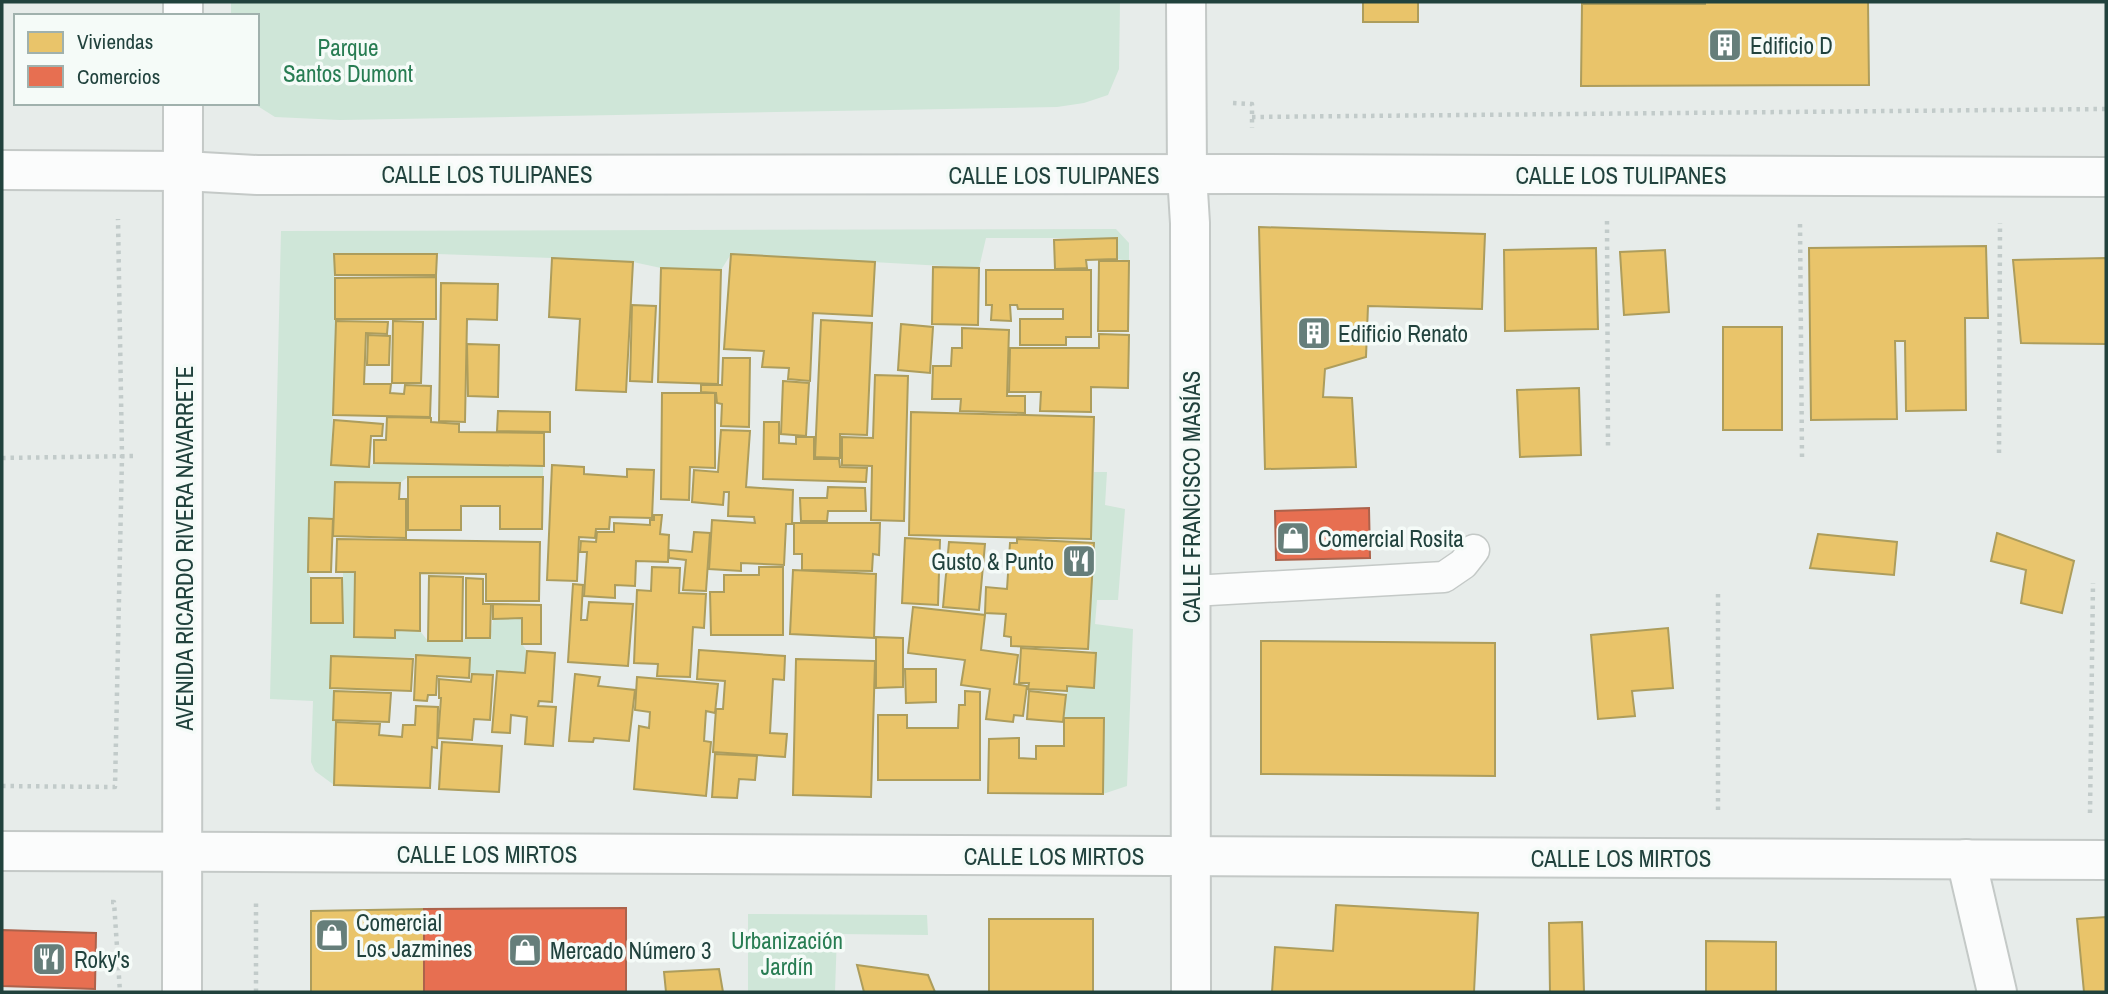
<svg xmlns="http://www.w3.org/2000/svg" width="2108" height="994" viewBox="0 0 2108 994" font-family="'Archivo Narrow',sans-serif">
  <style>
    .green { fill: #cfe6d8 }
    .homes { fill: #e9c46a; stroke: #ad9d5c; stroke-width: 2 }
    .shops { fill: #e76f51; stroke: #ac624b; stroke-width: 2 }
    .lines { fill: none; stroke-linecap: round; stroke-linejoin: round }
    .service-casing { stroke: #c4c9c7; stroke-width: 33 }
    .minor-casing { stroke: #c4c9c7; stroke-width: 42 }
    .tertiary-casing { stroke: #c4c9c7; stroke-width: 42 }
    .path { stroke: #c2cbca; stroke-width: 4.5; stroke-dasharray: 3.5 5; stroke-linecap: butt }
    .service { stroke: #fbfcfc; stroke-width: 30 }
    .minor { stroke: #fbfcfc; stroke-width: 38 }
    .tertiary { stroke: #fbfcfc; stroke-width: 38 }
    .labels { text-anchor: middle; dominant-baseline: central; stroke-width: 7; stroke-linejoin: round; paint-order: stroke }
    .poi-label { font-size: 23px; fill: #21423d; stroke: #f5fbf8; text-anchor: start }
    .park-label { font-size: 23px; fill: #287d53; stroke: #f5fbf8 }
    .street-label { font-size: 23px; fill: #21423d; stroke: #f5fbf8 }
  </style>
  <rect width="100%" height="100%" fill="#e7ecea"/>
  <g class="green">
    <path d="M231,2H1120L1119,69L1108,95L1084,103L1057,107L340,120L275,117L253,103H257V16H231Z"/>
    <path d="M1116,229L1129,243V261L1117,259L1116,238H986L979,268L731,254L721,270L661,268L633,262L552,258L437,254H334L336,321L331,465L369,467L374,463L543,466V477H408L400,483L335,482L333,519H309L308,572L311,578V622H343V572H355V637L394,638L395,630L420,631L428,641H462L466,638H490L493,619L522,618V644L527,651L525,673L497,671L493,675L472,674L470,672L469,658L332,656L330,688L334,691L333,720L336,722L334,785L315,771L311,762L313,701L270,699L281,231Z"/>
    <path d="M1094,472H1107L1105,505L1125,509L1118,600H1097L1095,624L1133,629L1127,786L1103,794L1104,718H1064L1067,686L1094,687L1096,653L1088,649L1094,544L1091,539Z"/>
    <path d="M748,914L927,915L928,935L837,934L835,992H748Z"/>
  </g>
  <g class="homes">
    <rect x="1363" y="2" width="55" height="20"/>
    <path d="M1705,2H1868L1869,85L1581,86L1582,4H1705Z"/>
    <path d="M1259,227L1485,234L1482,309L1368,306L1366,357L1325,369L1323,397L1352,398L1356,467L1265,469Z"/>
    <path d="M1117,238V259L1086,260L1087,268L1055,269L1054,240Z"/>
    <path d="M1986,246L1988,318H1965L1966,410L1906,411L1905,341H1895L1897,419L1811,420L1809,248Z"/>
    <path d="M1596,248L1598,329L1505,331L1504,250Z"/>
    <path d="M1665,250L1669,312L1624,315L1620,252Z"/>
    <path d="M334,254H437L436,275H335Z"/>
    <path d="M731,254L875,262L872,316L813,313L810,381L788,379L789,368L762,367L764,351L724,349Z"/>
    <path d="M552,258L633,262L626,392L576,390L580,319L549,317Z"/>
    <path d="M2106,258V344L2021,343L2013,260Z"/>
    <path d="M1099,261H1129L1128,331H1098Z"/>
    <path d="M933,267L979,268L978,325L932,324Z"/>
    <path d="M661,268L721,270L718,384L658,382Z"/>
    <path d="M986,270H1091V337H1066V345H1020V319H1063V309H1018L1017,305H1010L1011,321L991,320L992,305H986Z"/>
    <path d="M436,277V319H335V278Z"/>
    <path d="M441,283L498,284L497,320L467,319L465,422L439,421Z"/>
    <path d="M632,305L656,306L652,382L630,381Z"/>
    <path d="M821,320L872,323L867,435L840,434V458L815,457Z"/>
    <path d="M336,321L388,322L387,334L366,333L364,384H391L390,393L404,394L405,385L431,386L430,417L333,415Z"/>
    <path d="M393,321L423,322L421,383H392Z"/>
    <path d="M901,324L933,327L930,373L898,370Z"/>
    <rect x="1723" y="327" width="59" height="103"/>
    <path d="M962,328L1009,330L1007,396H1025V413L960,411L961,399H932L933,366H951L952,348H962Z"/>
    <path d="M1099,334L1129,335L1128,388L1091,387V412L1040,411L1041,392H1009L1010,348H1099Z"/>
    <path d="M368,335L390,336L389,365H367Z"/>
    <path d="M467,344L499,345L498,397L468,396Z"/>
    <path d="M723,358H750L749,427L721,426L722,404L717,403L716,393L701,392V385H722Z"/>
    <path d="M875,375L908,376L904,521L871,520L872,466L842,465V437L873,438Z"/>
    <path d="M783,381L809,383L806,436L781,434Z"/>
    <path d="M1579,388L1581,455L1520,457L1517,390Z"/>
    <path d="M662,393H715V468L690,467L689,500L661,499Z"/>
    <path d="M498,411L550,412V432L497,431Z"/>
    <path d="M911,412L1094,417L1091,539L909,535Z"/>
    <path d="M387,417L431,418V422L459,424V432L544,433V466L374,463V440H386Z"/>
    <path d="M334,420L383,424L382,436H371L369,467L331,465Z"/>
    <path d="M764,422H779V443L796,444V437H814V459H839L840,467L867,468L866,482L763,479Z"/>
    <path d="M721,430L750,431L746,487L793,490L792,524H786L784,565L741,563V571L709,569L712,520L755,523L754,517L728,516L729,492H724L723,505L692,502L694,470L718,472Z"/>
    <path d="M552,465L584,467V474L627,477V469L654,470L652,518L610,517L609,529H596L595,538L579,537L577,581L547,580Z"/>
    <path d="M408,477H543L542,529H500V506H461V530H408Z"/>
    <path d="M335,482L400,483L399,499H406V538L333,536Z"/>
    <path d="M828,487L865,488L866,511H828L827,521H801L800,498H827Z"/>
    <path d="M654,515H662L660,534L669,535L668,562L636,561L635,586L615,585V598L584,596L587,552H580L581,541L596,542L597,532H614V523L650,525V520H654Z"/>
    <path d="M309,518L333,519L331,572H308Z"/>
    <path d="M794,523H880L879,555L873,554L872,571L802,570V554H794Z"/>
    <path d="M694,532L710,533L706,591L683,590L686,560L669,558V550L692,552Z"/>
    <path d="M1997,533L2074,561L2062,613L2021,603L2026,570L1991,561Z"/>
    <path d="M1818,534L1897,542L1894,575L1810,568Z"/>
    <path d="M905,538L940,540L938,605L902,603Z"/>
    <path d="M337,539L540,542L539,601H486V574L420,573V631L395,630V638L354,637L355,572H336Z"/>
    <path d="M1017,539L1094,543L1088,649L1011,646V637L1004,636L1006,614L985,613L986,587L1007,589L1010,543H1017Z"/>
    <path d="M949,542L985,544L979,610L943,607Z"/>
    <path d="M652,567L680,568L679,593L706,594L704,628L693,627L690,677L657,676L658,664L634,663L637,590L651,591Z"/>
    <path d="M759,567H783V635H711L710,592H724V575H759Z"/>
    <path d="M793,570L876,574L874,638L790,634Z"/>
    <path d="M429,576L463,577L462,641H428Z"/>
    <path d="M311,578H342L343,623H311Z"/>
    <path d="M466,578L483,579V604H491L490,638H466Z"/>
    <path d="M573,584L583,585L581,620H587L589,602L633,604L628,666L568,662Z"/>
    <path d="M493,604L541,605V644H522V618L493,619Z"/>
    <path d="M913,607L985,615L981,650L1018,655L1014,684L1027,686L1023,716L1014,715L1013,722L986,719L990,689L961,685L965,660L908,653Z"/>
    <path d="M1668,628L1673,688L1632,691L1635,716L1598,719L1591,635Z"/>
    <path d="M876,637L903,638V687L876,688Z"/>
    <path d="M1261,641L1495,643V776L1261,774Z"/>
    <path d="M1021,648L1096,653L1094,688L1067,686V691L1028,689L1029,683H1019Z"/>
    <path d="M699,650L785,656L784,680L773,679L770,733L787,734L785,757L713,752L716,709H723L725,681L697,679Z"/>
    <path d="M527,651L555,653L552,702L539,701L538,706L556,707L553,746L525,744L527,717L511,715L510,733L492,732L497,671L525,673Z"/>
    <path d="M416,655L470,658L469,678L437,676L436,695H428L427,701L414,700Z"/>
    <path d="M331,656L413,659L411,691L330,688Z"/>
    <path d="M796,659L875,661L871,797L793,795Z"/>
    <path d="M905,669H936V702L906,703Z"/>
    <path d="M472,674L493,675L490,720L474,719L472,740L438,738L441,698H439V679L471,682Z"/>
    <path d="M575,674L600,677L598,686L635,690L629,741L594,738L593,742L569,741Z"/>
    <path d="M637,677L718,684L715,713L706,711L704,741L711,742L706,796L634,789L639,726L649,728L650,712L635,710Z"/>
    <path d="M334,691L391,693L389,722L333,720Z"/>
    <path d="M965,691L980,692V780H878V715H907V728H958L959,705H965Z"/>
    <path d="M1029,691L1066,695L1063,722L1027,719Z"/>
    <path d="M416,706L438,707L437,748L432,747L430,788L334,785L336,722L380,724L379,735L402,737L403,725H415Z"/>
    <path d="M1064,718H1104L1103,794L988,793L989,739L1019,738V758L1036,759V746H1064Z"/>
    <path d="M442,742L502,746L499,792L439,789Z"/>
    <path d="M715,754L757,756L755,780L739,779L737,798L712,797Z"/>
    <path d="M1336,905L1478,913L1474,992H1272L1275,947L1333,951Z"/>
    <path d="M424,909V992H311V911Z"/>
    <path d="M2106,917V992H2084L2077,919Z"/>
    <rect x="989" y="919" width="104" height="73"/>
    <path d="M1582,922L1584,992H1550L1549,923Z"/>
    <path d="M1706,941L1776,942V992H1706Z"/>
    <path d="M857,965L928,975L935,992H864Z"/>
    <path d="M719,969L723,992H666L664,972Z"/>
  </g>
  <g class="shops">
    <path d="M1369,508L1370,558L1276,560L1275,511Z"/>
    <path d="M626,908V992H424V909Z"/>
    <path d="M2,930L96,933L95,989L2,986Z"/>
  </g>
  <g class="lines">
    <g class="service-casing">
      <path id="service" d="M1192,591L1444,577L1463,564L1474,550"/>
    </g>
    <g class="minor-casing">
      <g id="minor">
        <path d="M2,170L184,171L257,175L1252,174L2106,177"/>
        <path d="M2,851L2106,860"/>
        <path d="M1966,859L1997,992"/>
      </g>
    </g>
    <g class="tertiary-casing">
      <g id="tertiary">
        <path d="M183,2V16"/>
        <path d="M1186,2L1187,175L1190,223L1191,992"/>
        <path d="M182,992L183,103"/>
      </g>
    </g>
    <g class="path">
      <path d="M1233,103L1252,104V128"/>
      <path d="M1252,117L2106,109"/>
      <path d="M1607,221L1608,448"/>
      <path d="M1800,224L1802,457"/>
      <path d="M1999,453L2000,223"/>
      <path d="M2,458L134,456"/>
      <path d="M2,786L115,787L122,456L118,219"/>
      <path d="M1718,810V594"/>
      <path d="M2090,813L2093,583"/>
      <path d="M111,902H114L120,992"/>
      <path d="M256,992V903H260"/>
    </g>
    <use href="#service" class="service"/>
    <use href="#minor" class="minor"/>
    <use href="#tertiary" class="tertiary"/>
  </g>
  <defs>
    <g id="building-square" transform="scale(1.75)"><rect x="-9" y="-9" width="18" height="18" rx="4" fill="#667e7a" stroke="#f5fbf8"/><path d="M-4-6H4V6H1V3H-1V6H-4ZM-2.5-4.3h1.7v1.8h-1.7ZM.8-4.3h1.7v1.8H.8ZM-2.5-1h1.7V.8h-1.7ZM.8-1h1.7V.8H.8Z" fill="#fff"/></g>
    <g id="shop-square" transform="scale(1.75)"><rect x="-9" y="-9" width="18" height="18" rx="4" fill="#667e7a" stroke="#f5fbf8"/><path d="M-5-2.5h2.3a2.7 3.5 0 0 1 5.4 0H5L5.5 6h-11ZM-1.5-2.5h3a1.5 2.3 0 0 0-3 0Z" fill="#fff"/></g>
    <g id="restaurant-square" transform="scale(1.75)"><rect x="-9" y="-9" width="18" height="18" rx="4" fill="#667e7a" stroke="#f5fbf8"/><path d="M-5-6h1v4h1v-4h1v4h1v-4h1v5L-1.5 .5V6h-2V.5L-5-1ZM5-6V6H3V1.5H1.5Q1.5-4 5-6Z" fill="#fff"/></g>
  </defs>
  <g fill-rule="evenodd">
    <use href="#building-square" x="1725" y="45"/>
    <use href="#building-square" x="1314" y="333"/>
    <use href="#shop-square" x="1293" y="538"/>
    <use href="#restaurant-square" x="1079" y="561"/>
    <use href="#shop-square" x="332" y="935"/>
    <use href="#shop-square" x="525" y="950"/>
    <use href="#restaurant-square" x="49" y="959"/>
  </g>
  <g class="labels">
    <g class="poi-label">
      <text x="1750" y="45">Edificio D</text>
      <text x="1338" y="333">Edificio Renato</text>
      <text x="1318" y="538">Comercial Rosita</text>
      <text x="1054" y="561" text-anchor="end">Gusto &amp; Punto</text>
      <text x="356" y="922">Comercial<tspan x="356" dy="26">Los Jazmines</tspan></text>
      <text x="550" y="950">Mercado Número 3</text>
      <text x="74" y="959">Roky's</text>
    </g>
    <g class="park-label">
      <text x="348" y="47">Parque<tspan x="348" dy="26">Santos Dumont</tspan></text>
      <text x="787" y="940">Urbanización<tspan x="787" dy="26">Jardín</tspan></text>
    </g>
    <g class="street-label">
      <text x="487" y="174">CALLE LOS TULIPANES</text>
      <text x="1054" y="175">CALLE LOS TULIPANES</text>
      <text x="1621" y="175">CALLE LOS TULIPANES</text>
      <text transform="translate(1191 497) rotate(-90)">CALLE FRANCISCO MASÍAS</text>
      <text transform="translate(184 548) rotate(-90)">AVENIDA RICARDO RIVERA NAVARRETE</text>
      <text x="487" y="854">CALLE LOS MIRTOS</text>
      <text x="1054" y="856">CALLE LOS MIRTOS</text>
      <text x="1621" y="858">CALLE LOS MIRTOS</text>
    </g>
  </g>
  <rect width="2108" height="994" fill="none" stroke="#21423d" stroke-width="7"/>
  <rect x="14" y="14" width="245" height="91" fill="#f5fbf8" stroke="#a0b1ad" stroke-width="2"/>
  <rect x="28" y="32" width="35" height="21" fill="#e9c46a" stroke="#a0b1ad" stroke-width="2"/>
  <text x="77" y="49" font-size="21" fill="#21423d">Viviendas</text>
  <rect x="28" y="66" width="35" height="21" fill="#e76f51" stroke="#a0b1ad" stroke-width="2"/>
  <text x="77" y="84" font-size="21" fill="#21423d">Comercios</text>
</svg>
